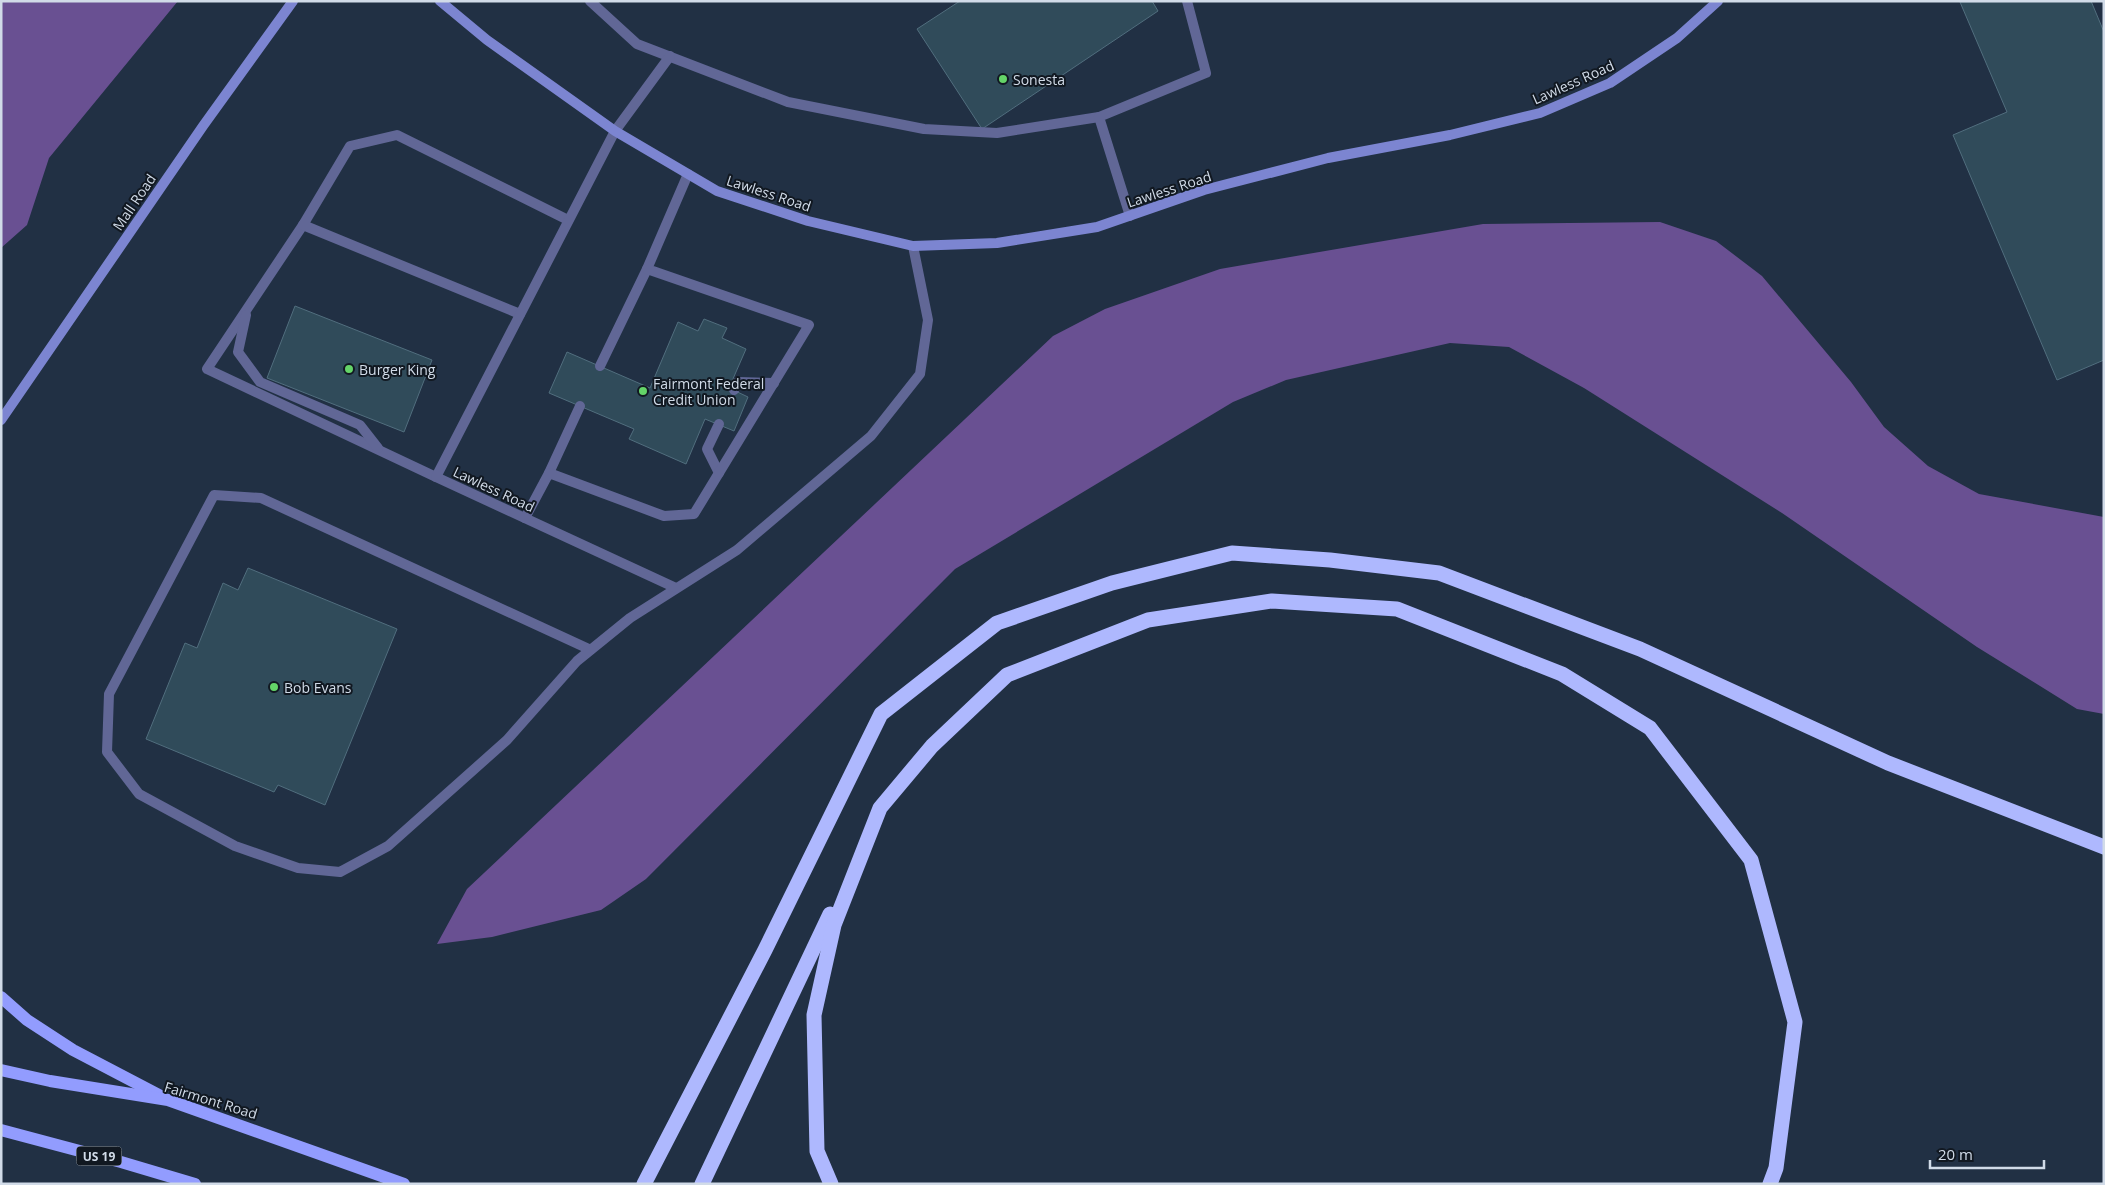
<svg xmlns="http://www.w3.org/2000/svg" width="2105" height="1185" viewBox="0 0 2105 1185" font-family="'Open Sans',sans-serif">
  <style>
    .forest { fill: #695092 }
    .building { fill: #304b5a; stroke: #516e7e }
    .lines { fill: none; stroke-linecap: round; stroke-linejoin: round }
    .lane { stroke: #616796; stroke-width: 10 }
    .street { stroke: #616796; stroke-width: 10 }
    .secondary { stroke: #7c85d1; stroke-width: 10 }
    .primary { stroke: #929cfe; stroke-width: 12 }
    .highway { stroke: #aeb8fe; stroke-width: 15 }
    .poi-dot { fill: #64d468; stroke: #111821; stroke-width: 2 }
    .labels { text-anchor: middle; dominant-baseline: central; stroke-width: 4; stroke-linejoin: round; paint-order: stroke }
    .shield { fill: #111821; stroke: #97a0ac; stroke-width: 1 }
    .shield-label { font-size: 12px; font-weight: bold; fill: #d1dbe8 }
    .poi-label { font-size: 14px; fill: #d1dbe8; stroke: #111821; text-anchor: start }
    .street-label { font-size: 14px; fill: #d1dbe8; stroke: #111821 }
  </style>
  <rect width="100%" height="100%" fill="#213044"/>
  <g class="forest">
    <path d="M1,1H178L49,158L27,225L1,248Z"/>
    <path d="M1660,222L1716,241L1762,276L1851,382L1884,427L1928,466L1979,494L2104,517V714L2077,709L1977,647L1782,513L1584,388L1509,347L1450,343L1286,380L1233,402L955,569L646,879L601,910L492,937L437,944L467,889L1053,336L1105,309L1220,269L1483,224Z"/>
  </g>
  <g class="building">
    <path d="M960,1H1152L1158,11L982,129L917,29Z"/>
    <path d="M2091,1L2104,32V360L2057,380L1953,135L2007,112L1960,2Z"/>
    <path d="M295,306L432,360L404,432L267,378Z"/>
    <path d="M704,319L727,328L722,338L746,349L729,388L748,397L734,431L705,419L686,464L629,439L634,429L549,393L567,352L650,388L678,322L698,331Z"/>
    <path d="M248,568L397,629L325,805L278,785L274,792L146,739L185,643L197,648L223,583L238,590Z"/>
  </g>
  <g class="lines">
    <g class="lane">
      <path d="M590,1L637,44L788,102L924,129L997,133L1099,117"/>
      <path d="M615,131L670,56"/>
      <path d="M1130,216L1099,117L1206,73L1187,1"/>
      <path d="M303,225L207,369L436,477"/>
      <path d="M520,314L303,225L350,146L397,135L568,220"/>
      <path d="M246,315L238,352L260,382L360,425L378,448"/>
      <path d="M600,366L647,269"/>
      <path d="M734,390L738,382L774,383"/>
      <path d="M719,424L707,449L719,473"/>
      <path d="M549,473L580,406"/>
      <path d="M525,518L549,473L664,516L694,514L809,325L647,269L688,174"/>
      <path d="M591,650L261,498L214,495L109,694L107,752L139,794L235,846L298,868L340,872L388,846L507,740L577,661L630,618L737,550L871,436L920,374L928,320L913,246"/>
    </g>
    <path class="street" d="M615,131L436,477L676,588"/>
    <g class="secondary">
      <path d="M440,1L487,40L615,131L717,191L808,221L913,246L997,243L1097,227L1204,190L1328,158L1450,135L1540,113L1610,83L1677,38L1718,1"/>
      <path d="M1,420L203,126L293,1"/>
    </g>
    <g class="primary">
      <path d="M1,997L27,1020L73,1050L159,1095"/>
      <path d="M1,1070L50,1081L168,1100L404,1184"/>
      <path d="M1,1130L121,1162L195,1184"/>
    </g>
    <g class="highway">
      <path d="M644,1184L765,950L881,714L997,623L1112,583L1232,553L1330,560L1439,573L1640,649L1888,763L2104,847"/>
      <path d="M702,1184L830,914"/>
      <path d="M831,1184L817,1151L814,1015L834,925L880,808L932,746L1007,675L1148,620L1272,601L1397,609L1562,674L1650,728L1751,860L1795,1022L1776,1168L1770,1184"/>
    </g>
  </g>
  <g class="poi-dot">
    <circle cx="1003" cy="79" r="5"/>
    <circle cx="349" cy="369" r="5"/>
    <circle cx="643" cy="391" r="5"/>
    <circle cx="274" cy="687" r="5"/>
  </g>
  <g class="labels">
    <rect class="shield" x="76.5" y="1146.5" width="45" height="19" rx="4"/>
    <g class="shield-label">
      <text x="99" y="1156">US 19</text>
    </g>
    <g class="poi-label">
      <text x="1013" y="79">Sonesta</text>
      <text x="359" y="369">Burger King</text>
      <text x="653" y="383">Fairmont Federal<tspan x="653" dy="16">Credit Union</tspan></text>
      <text x="284" y="687">Bob Evans</text>
    </g>
    <g class="street-label">
      <text transform="translate(1573 82) rotate(-24)">Lawless Road</text>
      <text transform="translate(1169 189) rotate(-18)">Lawless Road</text>
      <text transform="translate(769 193) rotate(18)">Lawless Road</text>
      <text transform="translate(134 202) rotate(-56)">Mall Road</text>
      <text transform="translate(494 489) rotate(25)">Lawless Road</text>
      <text transform="translate(211 1100) rotate(17)">Fairmont Road</text>
    </g>
  </g>
  <rect width="2105" height="1185" fill="none" stroke="#d1dbe8" stroke-width="5"/>
  <path d="M1930 1160v8h114v-8" fill="none" stroke="#d1dbe8" stroke-width="2.5"/>
  <text x="1938" y="1160" font-size="15" fill="#d1dbe8" stroke="#111821" stroke-width="4" paint-order="stroke">20 m</text>
</svg>
